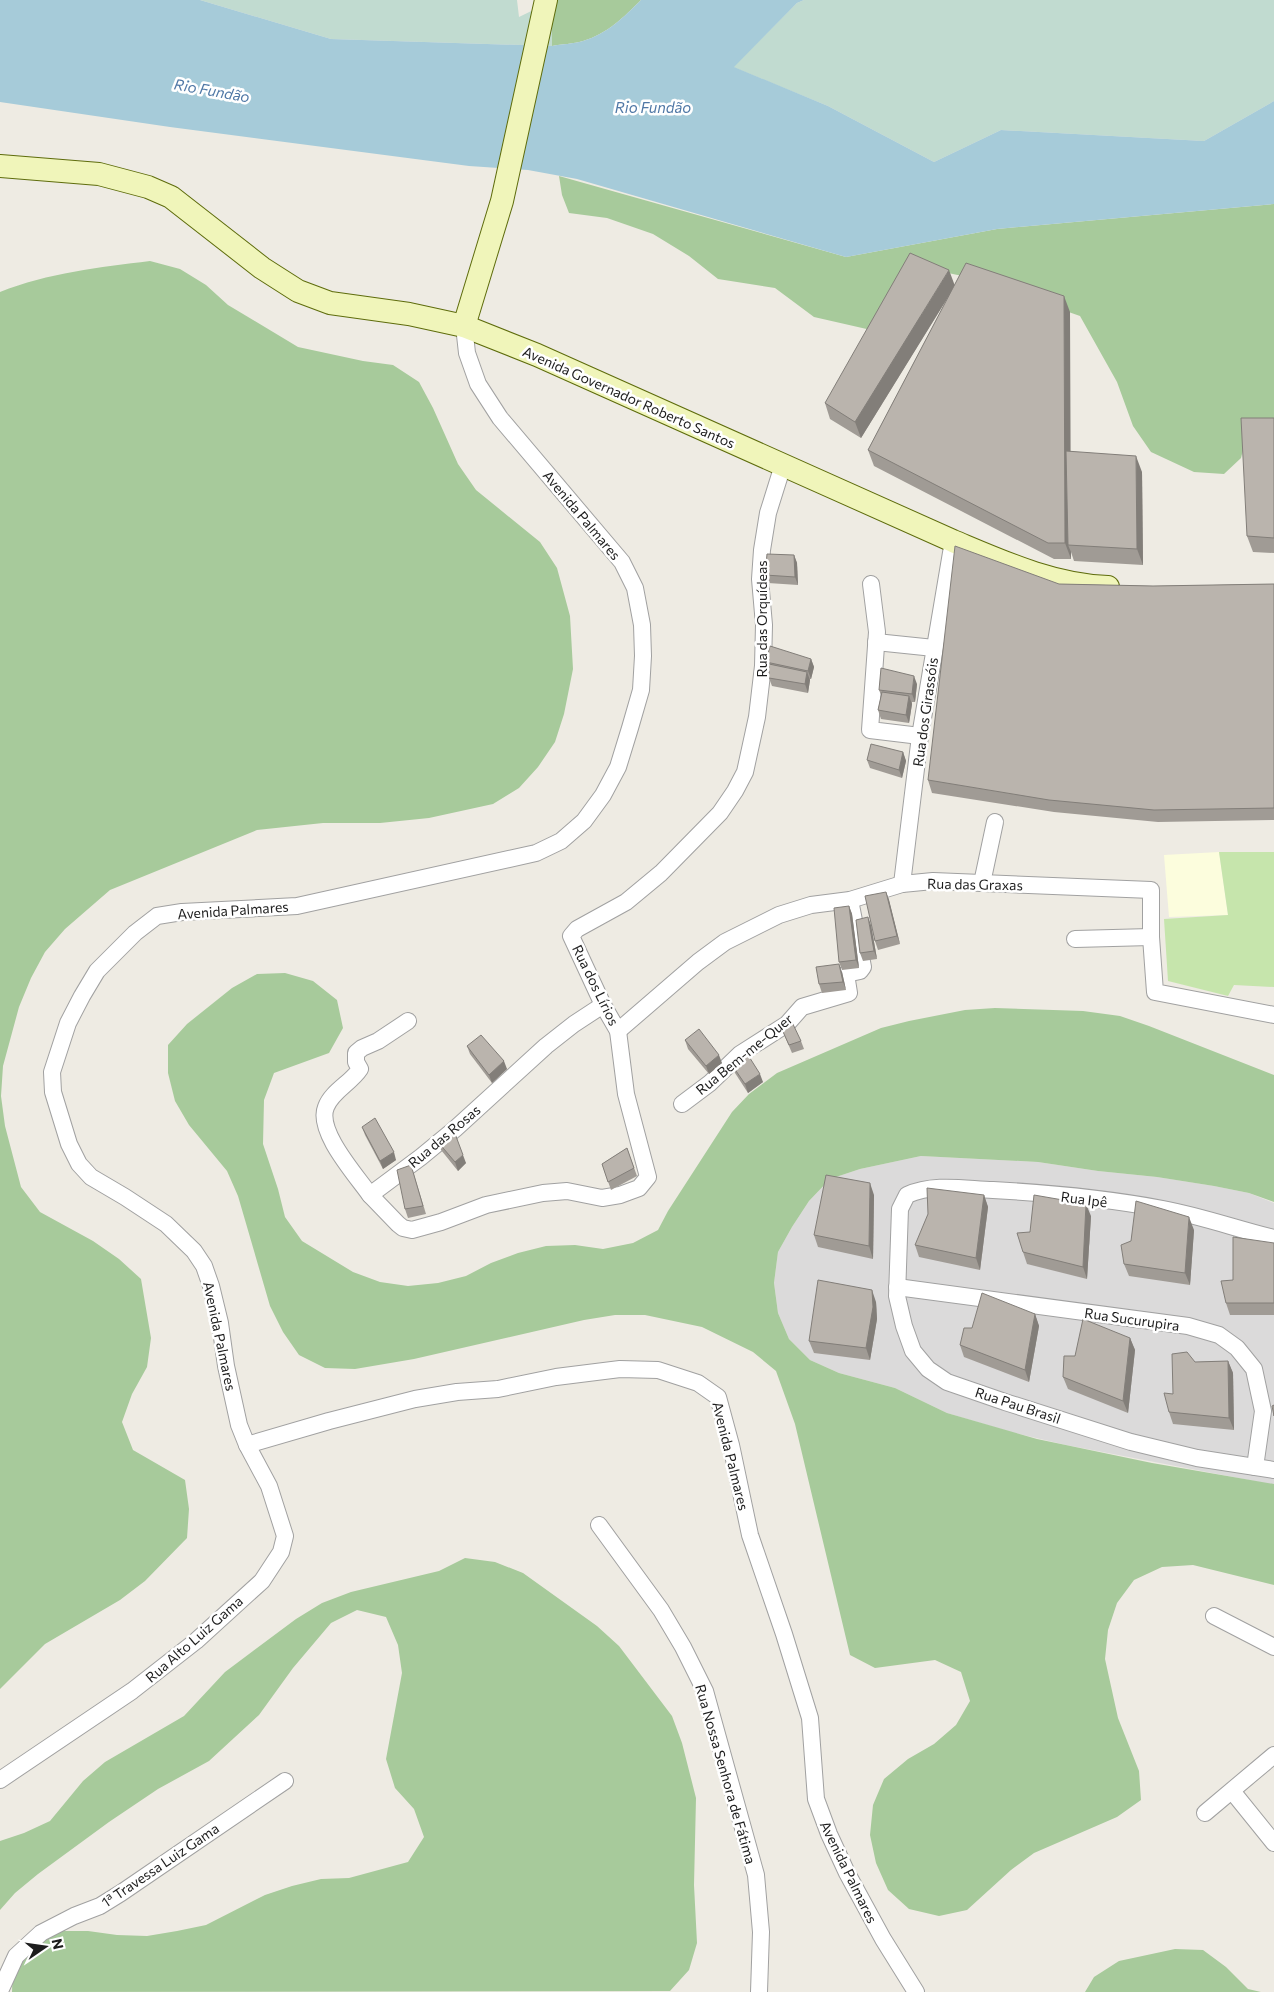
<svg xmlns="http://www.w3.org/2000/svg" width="1274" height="1992" viewBox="0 0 1274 1992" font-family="Commissioner,sans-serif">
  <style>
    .residential { fill: #dbdada }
    .education { fill: #fcfddd }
    .grass { fill: #c6e5ac }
    .forest { fill: #a7ca9b }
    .wetland { fill: #c1dbd0 }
    .water { fill: #a6cbd9 }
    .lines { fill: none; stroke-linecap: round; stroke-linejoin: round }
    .street-casing { stroke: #a1a1a1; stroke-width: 18 }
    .secondary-casing { stroke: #5e6c0c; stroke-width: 24 }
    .street { stroke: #fff; stroke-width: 16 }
    .secondary { stroke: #f0f5ba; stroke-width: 22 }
    .wall { fill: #a09b95 }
    .shaded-wall { fill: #827e79 }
    .building { fill: #bab4ad; stroke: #827e79 }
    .labels { text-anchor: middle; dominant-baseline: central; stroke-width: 5; stroke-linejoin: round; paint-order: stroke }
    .street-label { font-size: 14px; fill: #1d1d1d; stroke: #fff }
    .water-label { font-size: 15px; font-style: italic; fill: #5078a6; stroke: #fff }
  </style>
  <rect width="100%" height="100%" fill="#eeebe3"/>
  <path class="residential" d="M921,1156L1038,1162L1098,1171L1157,1177L1214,1186L1249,1193L1274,1203V1485L1066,1445L1011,1432L947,1413L895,1388L839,1373L810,1360L789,1339L778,1313L774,1283L778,1252L792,1227L809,1201L830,1179L860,1169Z"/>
  <path class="education" d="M1219,852L1228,915L1169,917L1164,855Z"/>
  <path class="grass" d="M1219,852H1274V987L1234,985L1228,996L1168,981L1164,919L1228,915Z"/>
  <g class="forest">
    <path d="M552,0H641C624,17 607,34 583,41C573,44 562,44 552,46Z"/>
    <path d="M559,176L846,257L997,229L1274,204V434H1247L1241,458L1224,474L1194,472L1151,452L1133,426L1117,382L1080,316L972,278L929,269L871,330L814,317L775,288L718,279L689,256L653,234L607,218L569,213L562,195Z"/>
    <path d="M150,261L180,269L206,285L228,305L298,347L363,361L393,365L419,382L433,408L458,464L476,490L540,542L557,568L570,616L573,669L564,714L555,742L538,767L519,788L493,804L429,818L380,823H323L257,830L110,890L65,929L45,952L31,978L19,1007L3,1066L1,1096L5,1126L21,1187L40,1212L93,1241L119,1259L141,1279L151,1338L147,1367L132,1394L122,1422L133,1450L185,1480L189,1509L187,1538L145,1581L120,1600L45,1644L0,1689V292C48,273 100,267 150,261Z"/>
    <path d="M285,973L313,981L337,1000L343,1028L329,1053L274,1073L264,1100L263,1144L278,1189L285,1217L302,1241L353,1272L380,1282L408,1286L438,1283L466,1276L491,1263L518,1253L546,1246L575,1245L603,1249L633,1243L658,1230L668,1211L732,1112L749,1094L777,1073L881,1028L909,1021L965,1010L995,1008L1083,1011L1120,1016L1149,1026L1274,1075V1202L1249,1193L1214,1186L1157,1177L1098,1171L1038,1162L921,1156L860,1169L830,1179L809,1201L792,1227L778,1252L774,1283L778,1313L789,1339L810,1360L839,1373L895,1388L947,1413L1037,1439L1152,1463L1274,1484V1585L1193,1565L1162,1567L1134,1580L1117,1603L1108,1630L1105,1659L1118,1718L1139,1771L1141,1800L1117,1817L1034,1853L1011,1870L967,1910L939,1916L909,1909L888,1890L876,1863L870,1835L873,1805L884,1779L908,1759L934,1744L956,1725L970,1701L961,1672L935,1660L875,1668L850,1655L795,1424L776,1371L753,1352L702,1327L645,1315H615L584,1320L414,1359L355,1369L325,1368L299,1355L283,1332L270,1306L238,1196L227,1171L189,1125L175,1101L168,1073V1045L187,1024L232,988L257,974Z"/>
    <path d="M465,1558L495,1562L523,1573L597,1626L619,1646L672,1716L682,1743L696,1798L694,1885L697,1943L689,1970L670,1991L12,1992L13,1963L58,1931H88L117,1935L147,1936L177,1931L206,1925L265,1895L292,1886L321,1879L349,1878L408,1862L424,1837L414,1809L395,1788L386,1759L402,1673L398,1645L386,1617L357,1610L331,1623L293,1668L259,1715L209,1761L158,1789L109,1822L38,1874L15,1893L0,1910V1841L24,1833L50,1821L83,1781L105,1762L184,1716L225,1672L296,1619L322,1603L351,1592L439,1571Z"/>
    <path d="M1175,1949L1203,1950L1226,1967L1248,1989L1261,1992H1085L1094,1977L1119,1961Z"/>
  </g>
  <g class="wetland">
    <path d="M200,0H517L519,17L552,1V46L331,39Z"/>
    <path d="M804,0H1274V101L1204,141L1001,130L934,162L828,106L733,67L797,3Z"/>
  </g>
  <path class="water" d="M0,0H200L331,39L552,46C562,44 573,44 583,41C607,34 624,17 641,0H804L797,3L734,67L828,106L934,162L1001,130L1204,141L1274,101V204L997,229L846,257L577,179L528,170L469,166L170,127L0,102Z"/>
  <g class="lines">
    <g class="street-casing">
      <g id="street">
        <path d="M871,584L877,632L870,730L920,736"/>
        <path d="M876,642L934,648"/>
        <path d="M982,883L995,822"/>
        <path d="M902,884L920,736L953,541"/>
        <path d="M1075,939L1151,937"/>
        <path d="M408,1021L378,1041L362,1048L356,1053V1062L360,1069C351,1083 332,1091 326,1107C316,1131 356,1175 370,1195L421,1157L455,1129L546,1046L574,1024L603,1005"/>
        <path d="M618,1031L698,962L725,942L779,915L811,905L850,900L902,884L933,881L1151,890V937L1155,992L1274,1015"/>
        <path d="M682,1104L710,1083L740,1054L787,1024L802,1007L849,993L846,974L860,971L863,967L850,900"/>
        <path d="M370,1195L398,1224L403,1228L412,1230L441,1222L486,1205L543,1193L567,1191L602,1198L620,1195L639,1188L648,1177L626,1094L618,1031L603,1005L571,936L577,929L626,902L661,873L720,813L735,791L745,772L757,717L763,666L764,625L760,579L762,550L768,513L783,465"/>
        <path d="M1274,1238C1237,1229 1201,1216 1163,1209C1110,1199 1048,1193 993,1190C964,1189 934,1183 907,1195L900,1209L897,1296L904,1326L913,1351L928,1369L947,1382L1005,1402L1131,1442L1197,1458L1274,1470"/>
        <path d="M897,1287L1188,1326L1219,1335L1237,1348L1254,1369L1263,1411L1255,1467"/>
        <path d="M247,1445L329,1421L415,1399L457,1392L498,1389L556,1377L620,1369L658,1370L698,1383L718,1397L731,1445L750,1535L784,1634L810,1718L816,1799L829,1834L847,1873L883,1939L916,1992"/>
        <path d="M599,1525L661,1610L683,1647L705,1691L756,1875L761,1932L759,1992"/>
        <path d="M1214,1616L1274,1647"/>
        <path d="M0,1780L132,1691L196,1641L262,1581L281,1552L285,1536L269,1486L247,1445L239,1425L226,1366L220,1323L211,1286L204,1266L194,1251L166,1224L125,1197L91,1177L79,1164L69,1144L53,1092L52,1072L68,1023L82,996L97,971L135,933L157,916L182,912L297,906L536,853L561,841L584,821L603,795L618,767L630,728L641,690L643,656L642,625L635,588L622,562L500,418L478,384L467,353L464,326"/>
        <path d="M1232,1791L1274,1843"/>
        <path d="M1205,1813L1274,1755"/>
        <path d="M0,1991L16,1956L41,1933L74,1916L100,1906L121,1893L285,1781"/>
      </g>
    </g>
    <g class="secondary-casing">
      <g id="secondary">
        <path d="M0,166L99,174L148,187L171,197L262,268L298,291L330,303L409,314L464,326L537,355L953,541C1003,562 1053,585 1108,587"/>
        <path d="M464,326L502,201L546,0"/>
      </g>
    </g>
    <use href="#street" class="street"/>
    <use href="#secondary" class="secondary"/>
  </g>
  <g class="wall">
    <path d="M955,285L1070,312V451L1142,472L1143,565L1074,561L1071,552V559H1054L874,466L868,450L951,292L861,438L830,419L825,403Z"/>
    <path d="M1274,418V553L1253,552L1247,536Z"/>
    <path d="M794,555L797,563L798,585L768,583L765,575Z"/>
    <path d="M1059,584L1153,586L1274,584V820L1158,822L1054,812L932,793L928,780Z"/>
    <path d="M811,659L814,667L811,679H810V680L808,693L772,686L769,678V670L766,662Z"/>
    <path d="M917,684L915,702H912V704L909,723L881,719L878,710L881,695L879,690Z"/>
    <path d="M903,752L906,761L902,778L870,768L867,760Z"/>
    <path d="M886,892L889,900L900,944L878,950L875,941Z"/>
    <path d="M849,906L852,914L859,968L842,970L839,962Z"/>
    <path d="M871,925L877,959L863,961L860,953Z"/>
    <path d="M842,972L846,990L822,993L819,984Z"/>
    <path d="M780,1025L801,1041L804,1049L792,1053Z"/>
    <path d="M685,1040L722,1063L709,1074L688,1049Z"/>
    <path d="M467,1046L507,1069L492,1083L470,1054Z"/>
    <path d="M732,1065L763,1082L748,1093L735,1073Z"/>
    <path d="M362,1127L396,1160L383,1169L365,1135Z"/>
    <path d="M438,1142L466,1163L458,1171L441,1150Z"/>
    <path d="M627,1148L637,1176L611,1190L602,1164Z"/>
    <path d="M411,1165L426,1214L408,1218L405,1209Z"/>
    <path d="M874,1195L873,1259L818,1247L814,1235Z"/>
    <path d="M984,1195L988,1207L980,1270L919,1257L915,1245Z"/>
    <path d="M1091,1216L1087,1279L1027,1264L1023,1252L1030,1232Z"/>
    <path d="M1194,1230L1190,1285L1129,1276L1124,1264Z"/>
    <path d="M1274,1243V1315H1230L1226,1303L1233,1280Z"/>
    <path d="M876,1302L877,1319L870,1360L814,1353L809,1341Z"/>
    <path d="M1035,1314L1039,1326L1029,1382L964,1357L960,1345L972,1328Z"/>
    <path d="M1130,1338L1135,1350L1128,1413L1068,1389L1063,1377L1075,1356Z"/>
    <path d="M1228,1361L1233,1373L1234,1430L1173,1424L1169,1412L1173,1394L1195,1362Z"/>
  </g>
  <g class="shaded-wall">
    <path d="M949,270L955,286L861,438L855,422Z"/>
    <path d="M1064,296L1070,312L1071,545H1068L1071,552V559L1065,543Z"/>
    <path d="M1136,456L1142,472L1143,565L1137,549Z"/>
    <path d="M794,555L797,563L798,585L795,577Z"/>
    <path d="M811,659L814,667L811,679L808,671Z"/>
    <path d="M807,672L810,680L808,693L805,684Z"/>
    <path d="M914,676L917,684L915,702L912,694Z"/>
    <path d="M909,696L912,704L909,723L906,715Z"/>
    <path d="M903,752L906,761L902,778L899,770Z"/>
    <path d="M886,892L889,900L900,944L897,936Z"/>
    <path d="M849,906L852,914L859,968L856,960Z"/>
    <path d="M868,917L871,925L877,959L874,951Z"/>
    <path d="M839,964L842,972L846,990L843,982Z"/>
    <path d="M719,1055L722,1063L709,1074L706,1066Z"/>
    <path d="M504,1061L507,1069L492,1083L489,1075Z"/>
    <path d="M760,1074L763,1082L748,1093L745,1084Z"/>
    <path d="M394,1152L396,1160L383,1169L380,1161Z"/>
    <path d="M463,1155L466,1163L458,1171L455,1162Z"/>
    <path d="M870,1183L874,1195L873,1259L869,1246Z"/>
    <path d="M984,1195L988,1207L980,1270L976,1258Z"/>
    <path d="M1086,1204L1091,1216L1087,1279L1083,1267Z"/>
    <path d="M1189,1217L1194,1230L1190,1285L1185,1273Z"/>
    <path d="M872,1290L876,1302L877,1319L870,1360L866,1348Z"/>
    <path d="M1035,1314L1039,1326L1029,1382L1025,1370Z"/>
    <path d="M1130,1338L1135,1350L1128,1413L1123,1401Z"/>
    <path d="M1228,1361L1233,1373L1234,1430L1229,1418Z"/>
  </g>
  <g class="building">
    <path d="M910,253L949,270L855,422L825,403Z"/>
    <path d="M966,263L1064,296L1065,543H1048L868,450Z"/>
    <path d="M1241,418H1274V538L1247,536Z"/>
    <path d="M1066,451L1136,456L1137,549L1068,545Z"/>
    <path d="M955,546L1059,584L1153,586L1274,584V808L1154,810L1049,800L928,780Z"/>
    <path d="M767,554L794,555L795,577L765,575Z"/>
    <path d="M770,646L811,659L808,671L766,662Z"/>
    <path d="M769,664L807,672L805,684L769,678Z"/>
    <path d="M881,668L914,676L912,694L879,690Z"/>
    <path d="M882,692L909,696L906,715L878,710Z"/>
    <path d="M871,744L903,752L899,770L867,760Z"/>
    <path d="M886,892L897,936L875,941L865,896Z"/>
    <path d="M849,906L856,960L839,962L834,908Z"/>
    <path d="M868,917L874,951L860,953L856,920Z"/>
    <path d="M839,964L843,982L819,984L816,967Z"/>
    <path d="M791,1020L801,1041L789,1045L780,1025Z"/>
    <path d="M699,1029L719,1055L706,1066L685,1040Z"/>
    <path d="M481,1035L504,1061L489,1075L467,1046Z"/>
    <path d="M748,1055L760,1074L745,1084L732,1065Z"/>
    <path d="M375,1118L394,1152L380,1161L362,1127Z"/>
    <path d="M454,1131L463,1155L455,1162L438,1142Z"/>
    <path d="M627,1148L634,1168L608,1182L602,1164Z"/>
    <path d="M411,1165L423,1206L405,1209L397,1170Z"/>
    <path d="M826,1175L870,1183L869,1246L814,1235Z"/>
    <path d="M927,1188L984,1195L976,1258L915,1245L928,1214Z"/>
    <path d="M1034,1195L1086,1204L1083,1267L1023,1252L1017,1233L1030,1232Z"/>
    <path d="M1136,1201L1189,1217L1185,1273L1124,1264L1121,1245L1131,1241Z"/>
    <path d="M1233,1237L1274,1243V1303H1226L1221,1281L1233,1280Z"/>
    <path d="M818,1280L872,1290L873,1307L866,1348L809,1341Z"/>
    <path d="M982,1293L1035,1314L1025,1370L960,1345L964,1328H972Z"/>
    <path d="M1083,1319L1130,1338L1123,1401L1063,1377L1064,1356H1075Z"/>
    <path d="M1187,1352L1195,1362L1228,1361L1229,1418L1169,1412L1164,1393L1173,1394L1172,1354Z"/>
    <path d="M1274,1405V1416L1272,1406Z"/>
  </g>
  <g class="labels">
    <g class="street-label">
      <text transform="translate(629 397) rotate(24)">Avenida Governador Roberto Santos</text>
      <text transform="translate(582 515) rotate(50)">Avenida Palmares</text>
      <text transform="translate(761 619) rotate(-90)">Rua das Orquídeas</text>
      <text transform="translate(925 712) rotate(-82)">Rua dos Girassóis</text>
      <text transform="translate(975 884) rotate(1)">Rua das Graxas</text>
      <text transform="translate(233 910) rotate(-4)">Avenida Palmares</text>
      <text transform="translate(596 985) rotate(64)">Rua dos Lírios</text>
      <text transform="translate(744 1054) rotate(-39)">Rua Bem-me-Quer</text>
      <text transform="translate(444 1136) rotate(-40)">Rua das Rosas</text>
      <text transform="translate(1084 1199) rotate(7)">Rua Ipê</text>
      <text transform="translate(1132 1319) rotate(8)">Rua Sucurupira</text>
      <text transform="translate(220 1336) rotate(78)">Avenida Palmares</text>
      <text transform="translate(1018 1405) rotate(18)">Rua Pau Brasil</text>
      <text transform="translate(731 1456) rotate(76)">Avenida Palmares</text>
      <text transform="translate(194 1639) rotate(-41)">Rua Alto Luiz Gama</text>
      <text transform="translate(726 1774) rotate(74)">Rua Nossa Senhora de Fátima</text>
      <text transform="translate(160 1865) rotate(-34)">1ª Travessa Luiz Gama</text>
      <text transform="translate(849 1872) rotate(64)">Avenida Palmares</text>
    </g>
    <g class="water-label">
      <text transform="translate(212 90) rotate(10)">Rio Fundão</text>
      <text x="653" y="107">Rio Fundão</text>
    </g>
  </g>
  <g transform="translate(45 1947) rotate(77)" stroke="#ffffff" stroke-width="4" paint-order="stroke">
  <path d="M0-4L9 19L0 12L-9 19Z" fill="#1d1d1d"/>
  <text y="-8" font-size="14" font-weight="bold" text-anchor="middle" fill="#1d1d1d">N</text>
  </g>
</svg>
